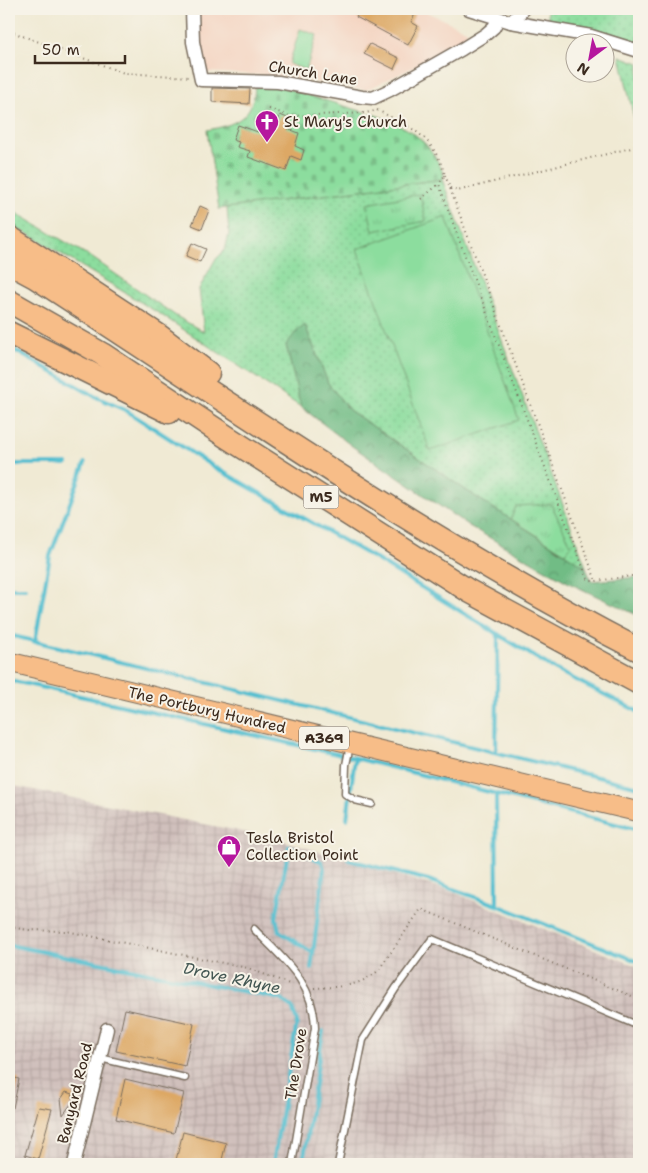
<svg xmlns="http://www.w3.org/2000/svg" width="648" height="1173" viewBox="0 0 648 1173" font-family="'Shantell Sans',sans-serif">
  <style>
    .built { fill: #f4d3c0 }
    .industrial { fill: url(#industrial-grid) }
    .grass { fill: url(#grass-dots); stroke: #64845e }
    .forest { fill: url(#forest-crowns); stroke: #567352 }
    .cemetery { fill: url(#cemetery-stones); stroke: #64845e }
    .park { fill: url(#park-tufts); stroke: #64845e }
    .garden { fill: #8cdd9e; stroke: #64845e }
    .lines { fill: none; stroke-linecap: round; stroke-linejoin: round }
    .stream { stroke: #55bfd0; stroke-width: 4 }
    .building { fill: #dda865 }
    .service-casing { stroke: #7a6d5e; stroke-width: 9 }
    .minor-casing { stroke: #7a6d5e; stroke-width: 15 }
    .primary-casing { stroke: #7a6d5e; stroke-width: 21 }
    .motorway-casing { stroke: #7a6d5e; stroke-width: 25 }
    .path { stroke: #7a6d5e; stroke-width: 2; stroke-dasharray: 1 4; stroke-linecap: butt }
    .service { stroke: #fff; stroke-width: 6 }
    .minor { stroke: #fff; stroke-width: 12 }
    .primary { stroke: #f7bd88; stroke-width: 19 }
    .motorway { stroke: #f7bd88; stroke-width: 22 }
    .labels { text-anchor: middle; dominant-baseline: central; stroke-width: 4; stroke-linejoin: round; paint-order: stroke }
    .shield { fill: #f7f3e8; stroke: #73665b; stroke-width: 1 }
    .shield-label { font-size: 14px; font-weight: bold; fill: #3b2a1e }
    .street-label { font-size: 15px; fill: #3b2a1e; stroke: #f7f3e8 }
    .poi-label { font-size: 15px; fill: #3b2a1e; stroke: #f7f3e8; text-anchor: start }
    .water-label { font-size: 16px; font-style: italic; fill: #435753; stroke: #f7f3e8 }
  </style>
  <defs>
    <pattern id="industrial-grid" width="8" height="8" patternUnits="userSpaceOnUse" patternTransform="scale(1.25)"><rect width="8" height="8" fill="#d0c0bc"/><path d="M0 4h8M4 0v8" fill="none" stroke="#b4a5a1"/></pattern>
    <pattern id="grass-dots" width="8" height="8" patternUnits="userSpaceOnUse" patternTransform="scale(1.25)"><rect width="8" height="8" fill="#8cdd9e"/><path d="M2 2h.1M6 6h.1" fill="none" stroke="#7abe88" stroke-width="1.8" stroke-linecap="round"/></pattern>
    <pattern id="forest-crowns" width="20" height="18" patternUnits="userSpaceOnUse" patternTransform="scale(1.25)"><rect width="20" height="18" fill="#71bc85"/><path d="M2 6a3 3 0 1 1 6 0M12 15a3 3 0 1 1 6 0" fill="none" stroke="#5e996c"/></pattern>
    <pattern id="cemetery-stones" width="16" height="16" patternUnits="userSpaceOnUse" patternTransform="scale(1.25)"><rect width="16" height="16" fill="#8cdd9e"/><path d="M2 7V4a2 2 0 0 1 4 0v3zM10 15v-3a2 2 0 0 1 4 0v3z" fill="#7abe88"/></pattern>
    <pattern id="park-tufts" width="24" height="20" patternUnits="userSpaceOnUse" patternTransform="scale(1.25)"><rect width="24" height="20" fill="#8cdd9e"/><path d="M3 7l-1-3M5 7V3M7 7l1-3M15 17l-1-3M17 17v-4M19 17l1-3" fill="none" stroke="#7abe88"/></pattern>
  </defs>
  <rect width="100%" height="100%" fill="#f7f3e8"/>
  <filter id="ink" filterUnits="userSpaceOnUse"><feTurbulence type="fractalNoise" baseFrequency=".02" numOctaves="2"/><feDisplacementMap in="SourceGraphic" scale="10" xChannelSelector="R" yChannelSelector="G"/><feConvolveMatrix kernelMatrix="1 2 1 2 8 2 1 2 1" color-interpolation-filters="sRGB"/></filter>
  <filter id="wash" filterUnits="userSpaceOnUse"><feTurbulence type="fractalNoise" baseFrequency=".0096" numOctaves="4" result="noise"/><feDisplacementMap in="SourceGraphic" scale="20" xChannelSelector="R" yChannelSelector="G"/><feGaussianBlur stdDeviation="1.12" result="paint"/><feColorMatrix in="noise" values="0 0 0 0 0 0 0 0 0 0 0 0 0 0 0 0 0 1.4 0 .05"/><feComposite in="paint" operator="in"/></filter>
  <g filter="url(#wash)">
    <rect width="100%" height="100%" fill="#f0ead4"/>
    <path class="built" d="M199,9L223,11L224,9H420L468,31L462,41L416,66L366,90L359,89L279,76L206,72L200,42Z"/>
    <path class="industrial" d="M9,785L274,838L450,891L639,967V1164H9Z"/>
    <g class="grass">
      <path d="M547,9H639V46L549,24Z"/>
      <path d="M620,56L639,63V140Z"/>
      <path d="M442,179L586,567L476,497L349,410L328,383L305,325L286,345L301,407L160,314L30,235L9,225V215L13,211L91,257L176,316L204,332L199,289L215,260L225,250L229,234L227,208Z"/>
    </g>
    <path class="forest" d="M305,325L328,383L349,410L476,497L586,567L591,581L639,577V616L571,584L469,526L352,446L301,407L286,345L296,332Z"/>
    <path class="cemetery" d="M278,86L364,112L368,115L372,114C409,127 429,138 444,175L442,179L219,209L207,130C235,125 253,118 255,87Z"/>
    <g class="park">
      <path d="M420,194L426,221L373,231L367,204Z"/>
      <path d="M551,504L571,545L565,553L511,519L516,506Z"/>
    </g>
    <g class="garden">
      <path d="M300,29L317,35L306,70L289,64Z"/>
      <path d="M446,217L519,420L430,451L357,249Z"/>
    </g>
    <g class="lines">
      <g class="stream">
        <path d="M9,347L94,396L125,410L214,467L374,558L556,670L639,712"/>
        <path d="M9,464H67"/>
        <path d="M9,588H26"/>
        <path d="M9,635L639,787"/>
        <path d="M35,642L50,556L85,463"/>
        <path d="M9,680L355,758L639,830"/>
        <path d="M496,752L498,634"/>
        <path d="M496,795L497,905"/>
        <path d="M347,819L355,758"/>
        <path d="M349,860L428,880L497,905L639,962"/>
        <path d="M9,945L281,999L292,1007L297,1022L273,1164"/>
        <path d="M311,969L324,869L322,862L289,846L276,918L279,931L313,953"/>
        <path d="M303,1164L323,1031"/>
      </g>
    </g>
    <g id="blocks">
      <g class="building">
        <path d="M361,9H410L416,12L411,22L418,26L408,45L356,17Z"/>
        <path d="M370,44L399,58L394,69L364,54Z"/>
        <path d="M212,88L250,89L249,104L212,102Z"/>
        <path d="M280,115L290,119L286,128L299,133L295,146L304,150L301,160L291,156L286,171L248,157L250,151L237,147L239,142L233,140L238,125L258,132L262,121L276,126Z"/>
        <path d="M200,206L209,210L202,229L192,225Z"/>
        <path d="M192,243L206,249L200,262L186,256Z"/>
        <path d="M125,1009L194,1024L185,1066L116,1051Z"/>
        <path d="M10,1077L19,1079L13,1108H9Z"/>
        <path d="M125,1079L184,1093L174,1133L116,1119Z"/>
        <path d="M66,1092L72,1094L74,1100L63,1115L61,1099Z"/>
        <path d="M39,1107L52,1109L38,1159L25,1155Z"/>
        <path d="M183,1132L226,1143L221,1164H175Z"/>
      </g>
    </g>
  </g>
  <g filter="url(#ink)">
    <use href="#blocks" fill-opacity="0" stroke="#7a6d5e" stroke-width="1"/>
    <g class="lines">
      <g class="service-casing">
        <g id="service">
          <path d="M350,745L346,765L345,794L355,800L372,804"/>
          <path d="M254,929C284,960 314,982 315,1028L292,1164"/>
          <path d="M100,1058L185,1078"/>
          <path d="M338,1164L363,1040L396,988L432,939L639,1026"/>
        </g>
      </g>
      <g class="minor-casing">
        <g id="minor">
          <path d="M192,9L193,42L201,80L278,82L362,97L373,98L390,90L462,49L486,34L494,27L498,19"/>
          <path d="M469,9L511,22L591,36L639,51"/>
          <path d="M511,22L524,9"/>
          <path d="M74,1164L107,1029"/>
        </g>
      </g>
      <g class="primary-casing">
        <path id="primary" d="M9,662L639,812"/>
      </g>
      <g class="motorway-casing">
        <g id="motorway">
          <path d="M9,237L158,335L208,373"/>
          <path d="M9,263L35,277C234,406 429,542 639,650"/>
          <path d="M9,301L102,354L227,437L469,591L639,683"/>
          <path d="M9,333L169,412"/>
        </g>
      </g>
      <g class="path">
        <path d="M9,31L124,73L189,77"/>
        <path d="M269,109L290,116L366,113L374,111"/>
        <path d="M377,110C413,129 432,134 445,175L439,184L458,237L587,578L591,581H596L639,575"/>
        <path d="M445,175L596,581"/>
        <path d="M450,188L457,191L639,146"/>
        <path d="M421,199L439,184"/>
        <path d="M9,927L28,930L66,931L248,968L292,985"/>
        <path d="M314,988C338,987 359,987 378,971L421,909L639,999"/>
      </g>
      <use href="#service" class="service"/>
      <use href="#minor" class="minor"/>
      <use href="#primary" class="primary"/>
      <use href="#motorway" class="motorway"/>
    </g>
  </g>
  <defs>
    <g id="church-pin" transform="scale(1.25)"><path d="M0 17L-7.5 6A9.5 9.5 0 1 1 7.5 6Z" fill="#b5179e" stroke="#f7f3e8"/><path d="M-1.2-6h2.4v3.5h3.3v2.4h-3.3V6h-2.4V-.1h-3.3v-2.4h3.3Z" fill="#fff"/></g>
    <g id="shop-pin" transform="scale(1.25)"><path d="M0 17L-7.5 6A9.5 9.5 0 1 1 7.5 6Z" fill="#b5179e" stroke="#f7f3e8"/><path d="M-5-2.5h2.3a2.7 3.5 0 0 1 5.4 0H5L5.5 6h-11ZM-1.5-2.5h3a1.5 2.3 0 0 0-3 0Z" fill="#fff"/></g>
  </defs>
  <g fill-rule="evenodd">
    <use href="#church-pin" x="267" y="122"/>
    <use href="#shop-pin" x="229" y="847"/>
  </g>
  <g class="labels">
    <g class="shield">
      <rect x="303.5" y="485.5" width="35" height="23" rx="4"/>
      <rect x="299" y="726.5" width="50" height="23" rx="4"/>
    </g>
    <g class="shield-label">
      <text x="321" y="497">M5</text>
      <text x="324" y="738">A369</text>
    </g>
    <g class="street-label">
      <text transform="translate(313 73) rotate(9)">Church Lane</text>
      <text transform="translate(207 710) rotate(13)">The Portbury Hundred</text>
      <text transform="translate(296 1064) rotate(-81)">The Drove</text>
      <text transform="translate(75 1093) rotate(-76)">Banyard Road</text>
    </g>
    <g class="poi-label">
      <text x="284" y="122">St Mary's Church</text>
      <text x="246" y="838">Tesla Bristol<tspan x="246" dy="17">Collection Point</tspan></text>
    </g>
    <g class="water-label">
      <text transform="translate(232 978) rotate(12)">Drove Rhyne</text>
    </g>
  </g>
  <rect width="648" height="1173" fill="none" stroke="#f7f3e8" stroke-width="30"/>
  <g transform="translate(590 58) rotate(212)"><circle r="24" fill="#f7f3e8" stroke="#aca397"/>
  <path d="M0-4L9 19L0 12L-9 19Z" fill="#b5179e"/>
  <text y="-8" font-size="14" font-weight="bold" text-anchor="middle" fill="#3b2a1e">N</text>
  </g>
  <path d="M35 55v8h90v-8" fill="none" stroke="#3b2a1e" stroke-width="2.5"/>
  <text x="42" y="55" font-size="15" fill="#3b2a1e" stroke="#f7f3e8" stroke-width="4" paint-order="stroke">50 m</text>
</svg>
